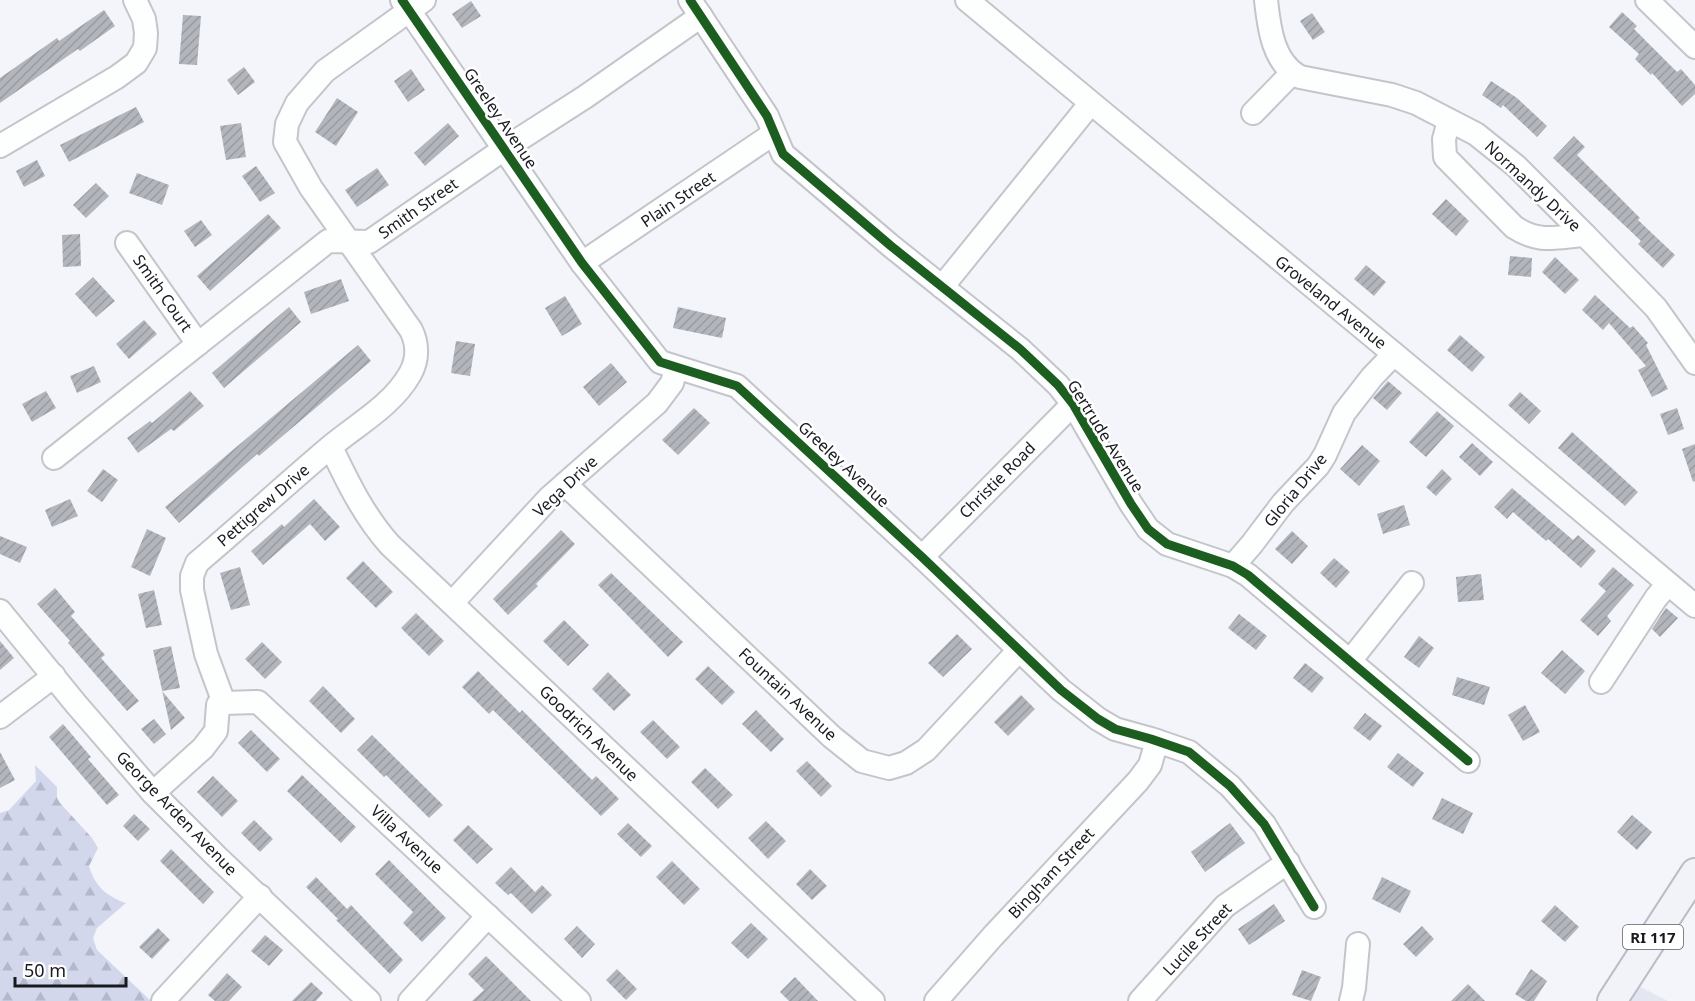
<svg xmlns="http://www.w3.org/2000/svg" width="1695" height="1001" viewBox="0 0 1695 1001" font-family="'Noto Sans',sans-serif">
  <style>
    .built { fill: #e4e7f2 }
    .forest { fill: url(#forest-firs) }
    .building { fill: url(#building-hatch) }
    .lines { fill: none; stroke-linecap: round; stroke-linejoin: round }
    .minor-casing { stroke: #c4c5cb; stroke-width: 26 }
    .major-casing { stroke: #babcc7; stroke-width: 32 }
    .minor { stroke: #fdfefe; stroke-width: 22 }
    .major { stroke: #f2f3f8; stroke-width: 28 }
    .cycleway-casing { stroke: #fff; stroke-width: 13 }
    .cycleway { stroke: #1b5e20; stroke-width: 9 }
    .labels { text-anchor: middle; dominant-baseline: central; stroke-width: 5; stroke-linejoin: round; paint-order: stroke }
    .shield { fill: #fff; stroke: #5d5f63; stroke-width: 1.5 }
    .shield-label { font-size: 15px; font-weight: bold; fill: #181a20 }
    .street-label { font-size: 16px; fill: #181a20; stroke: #fff }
  </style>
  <defs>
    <pattern id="forest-firs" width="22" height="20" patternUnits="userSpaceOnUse" patternTransform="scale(1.5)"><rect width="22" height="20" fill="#d2d7ec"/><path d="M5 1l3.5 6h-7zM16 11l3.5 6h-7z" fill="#b4b8ca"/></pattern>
    <pattern id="building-hatch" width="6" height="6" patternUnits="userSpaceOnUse" patternTransform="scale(1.5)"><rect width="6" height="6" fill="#b3b5bd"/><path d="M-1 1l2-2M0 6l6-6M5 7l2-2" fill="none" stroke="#999ba2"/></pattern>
  </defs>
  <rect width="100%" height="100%" fill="#f4f5fa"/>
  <path class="built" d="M1625,979L1668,1001H1611Z"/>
  <path class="forest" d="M35,765L57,787V798L60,803L92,838L98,848L89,866C95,886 106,896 126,903L97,928L93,938L97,950L151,1001H0V813L9,810L36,781Z"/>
  <g class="building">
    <path d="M471,1L481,16L462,28L452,14Z"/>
    <path d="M104,10L115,26L80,51L78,49L0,103V78L57,38L59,41Z"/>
    <path d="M1622,12L1637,26L1634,29L1677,72L1681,69L1695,85V94L1682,106L1652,73L1651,75L1635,59L1639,54L1609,27Z"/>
    <path d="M1312,13L1325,32L1313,40L1300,21Z"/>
    <path d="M183,15L201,16L197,65L179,64Z"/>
    <path d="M244,67L255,82L238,95L227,80Z"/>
    <path d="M411,69L425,90L408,102L394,81Z"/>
    <path d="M1491,81L1517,98L1547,126L1537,137L1503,105L1501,108L1482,95Z"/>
    <path d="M337,98L358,112L336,146L315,132Z"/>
    <path d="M136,107L144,122L69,162L60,145Z"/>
    <path d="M241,123L246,157L226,160L220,126Z"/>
    <path d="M448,123L459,136L425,166L414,153Z"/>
    <path d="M1574,136L1585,147L1577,155L1640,218L1638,220L1675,255L1663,268L1638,244L1641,241L1553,158Z"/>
    <path d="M37,160L45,176L24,187L16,171Z"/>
    <path d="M256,166L275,193L260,202L242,176Z"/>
    <path d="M377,168L389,185L357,207L345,190Z"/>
    <path d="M137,173L169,185L162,205L129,193Z"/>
    <path d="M96,183L109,196L86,218L73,205Z"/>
    <path d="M1446,199L1469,221L1456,236L1432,214Z"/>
    <path d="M268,214L281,228L210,291L197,276Z"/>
    <path d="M201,220L212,235L195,247L184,231Z"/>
    <path d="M80,234L81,266L63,267L62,235Z"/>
    <path d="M1510,256L1532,258L1531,277L1508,275Z"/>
    <path d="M1555,257L1579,280L1565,294L1542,272Z"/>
    <path d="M1366,265L1386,282L1374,296L1354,279Z"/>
    <path d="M93,277L115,301L96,317L75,294Z"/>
    <path d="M341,279L349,301L311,314L304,292Z"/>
    <path d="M1595,295L1630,328L1633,326L1648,343L1646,345L1668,389L1652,397L1638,370L1646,366L1609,323L1603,330L1582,310Z"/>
    <path d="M565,296L582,324L562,336L545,308Z"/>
    <path d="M289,307L301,322L224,388L212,373Z"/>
    <path d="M678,307L726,318L722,338L673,328Z"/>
    <path d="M144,320L157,334L129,359L116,344Z"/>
    <path d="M1460,335L1485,357L1472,372L1447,350Z"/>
    <path d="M456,341L475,344L470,376L451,373Z"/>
    <path d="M358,345L371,361L259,456L257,454L179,523L165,507Z"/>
    <path d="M611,363L627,382L599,406L583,387Z"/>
    <path d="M94,366L101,382L77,393L70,376Z"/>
    <path d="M1388,381L1402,393L1387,410L1373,398Z"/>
    <path d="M46,391L56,408L32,422L22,404Z"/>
    <path d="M190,391L204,406L174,431L171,429L138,453L127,438L150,421L152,423Z"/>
    <path d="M1520,392L1541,411L1529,424L1508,405Z"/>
    <path d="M694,408L710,423L678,455L662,440Z"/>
    <path d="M1677,408L1684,429L1668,435L1660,414Z"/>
    <path d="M1437,411L1454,426L1426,457L1409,442Z"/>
    <path d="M1572,432L1638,492L1625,506L1558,448Z"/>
    <path d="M1472,443L1493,462L1480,476L1459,457Z"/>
    <path d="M1695,444V481L1693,482L1682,449Z"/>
    <path d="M1362,445L1380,461L1359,486L1340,469Z"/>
    <path d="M103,469L118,480L102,502L87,491Z"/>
    <path d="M1442,469L1452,479L1436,496L1426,487Z"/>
    <path d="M1512,488L1573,540L1578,535L1596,551L1581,568L1548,539L1546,541L1513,512L1507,519L1494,507Z"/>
    <path d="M70,499L78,516L52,527L45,510Z"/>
    <path d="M314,499L340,527L325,541L310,524L263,565L251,551L282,524L284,527Z"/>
    <path d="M1404,505L1410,525L1383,534L1377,514Z"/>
    <path d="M147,529L166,538L150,576L131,567Z"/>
    <path d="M561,530L575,544L536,584L538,586L508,615L493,599Z"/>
    <path d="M1292,531L1308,546L1292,564L1275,549Z"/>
    <path d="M0,536L27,547L20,563L0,554Z"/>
    <path d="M1334,558L1350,572L1336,588L1320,573Z"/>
    <path d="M363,561L393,592L376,608L346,578Z"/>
    <path d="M240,567L250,605L231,610L220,573Z"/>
    <path d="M1613,567L1634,585L1607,616L1611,621L1598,636L1580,620L1606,591L1598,584Z"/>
    <path d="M611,573L683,642L668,657L598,585Z"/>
    <path d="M1481,574L1484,600L1458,602L1456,577Z"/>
    <path d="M55,588L75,612L71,616L105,655L101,658L139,701L127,711L68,643L70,641L37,604Z"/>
    <path d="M154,590L162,625L146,628L138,594Z"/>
    <path d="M1666,608L1678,618L1660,637L1652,629Z"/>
    <path d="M416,613L444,641L429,656L401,628Z"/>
    <path d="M1239,614L1267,636L1256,650L1228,628Z"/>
    <path d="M564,620L589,645L568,666L543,641Z"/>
    <path d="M957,634L972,649L943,677L928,663Z"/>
    <path d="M1419,636L1434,648L1419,668L1404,657Z"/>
    <path d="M0,641L14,658L0,670Z"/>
    <path d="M262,642L282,662L265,679L245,659Z"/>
    <path d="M171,646L180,688L162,691L185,718L171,730L153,650Z"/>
    <path d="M1562,650L1585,671L1565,694L1541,673Z"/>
    <path d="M1305,663L1324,678L1312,693L1293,678Z"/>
    <path d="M708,666L735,692L722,705L695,679Z"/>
    <path d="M478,671L520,713L522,710L592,780L596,776L619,799L601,816L493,710L489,714L462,687Z"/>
    <path d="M608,672L631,695L614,711L592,689Z"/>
    <path d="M1457,677L1490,687L1484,705L1452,695Z"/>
    <path d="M323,686L355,719L341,733L309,701Z"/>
    <path d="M1021,695L1035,709L1008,736L994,722Z"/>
    <path d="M1525,705L1540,732L1523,741L1508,715Z"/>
    <path d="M756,710L784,739L771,752L742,724Z"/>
    <path d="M1365,713L1382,726L1370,741L1353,728Z"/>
    <path d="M154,719L166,734L154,744L141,729Z"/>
    <path d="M653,720L680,747L667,759L640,732Z"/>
    <path d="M63,724L91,757L88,759L119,795L107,805L49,737Z"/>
    <path d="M251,730L280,759L267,772L238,743Z"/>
    <path d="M372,735L443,805L429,818L386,775L384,777L357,750Z"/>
    <path d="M0,752L15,780L0,788Z"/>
    <path d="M1398,753L1424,773L1413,787L1387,767Z"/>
    <path d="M807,761L832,786L821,797L796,771Z"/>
    <path d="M705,768L733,795L718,809L691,782Z"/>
    <path d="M302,775L356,827L341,843L287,791Z"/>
    <path d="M213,776L238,801L222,817L197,792Z"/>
    <path d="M1442,798L1473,813L1463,834L1432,819Z"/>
    <path d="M134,814L150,829L138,841L123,826Z"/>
    <path d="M1632,815L1652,832L1637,850L1617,832Z"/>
    <path d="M254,820L273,839L260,852L241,833Z"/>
    <path d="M766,821L786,841L768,859L748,838Z"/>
    <path d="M628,823L652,846L641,857L617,834Z"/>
    <path d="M1230,823L1245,843L1205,872L1191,852Z"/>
    <path d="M468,825L493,849L477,864L453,840Z"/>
    <path d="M171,849L214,892L203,904L160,861Z"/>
    <path d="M389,860L446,918L422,942L403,923L413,912L375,874Z"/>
    <path d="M672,861L700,889L684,905L656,877Z"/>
    <path d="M511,867L535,892L542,885L552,895L532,914L511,893L508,895L495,883Z"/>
    <path d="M810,869L827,886L812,900L796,884Z"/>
    <path d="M316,877L347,909L351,905L403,960L390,974L336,920L338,919L306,887Z"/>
    <path d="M1382,877L1411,891L1400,913L1372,899Z"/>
    <path d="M1274,904L1285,921L1249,945L1238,929Z"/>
    <path d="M1555,905L1579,927L1565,942L1541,921Z"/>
    <path d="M751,923L768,939L748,959L731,943Z"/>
    <path d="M577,926L595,944L582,958L564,939Z"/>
    <path d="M1422,926L1434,939L1416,957L1403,944Z"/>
    <path d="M158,928L170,940L152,959L139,947Z"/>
    <path d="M265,935L283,950L269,966L251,951Z"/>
    <path d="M486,956L531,1001H472L484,990L468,974Z"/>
    <path d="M617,969L637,989L626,1000L606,980Z"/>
    <path d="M1531,969L1547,981L1534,1001H1526L1515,994Z"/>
    <path d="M1302,970L1321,977L1311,1001L1292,995Z"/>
    <path d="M227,973L242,987L229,1001H215L208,995Z"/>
    <path d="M795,977L818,1001H789L780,992Z"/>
    <path d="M311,982L323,993L316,1001H292Z"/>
    <path d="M1468,984L1485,1001H1451Z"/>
  </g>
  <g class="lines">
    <g class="minor-casing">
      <g id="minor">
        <path d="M402,0L582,263L660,362L737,386L922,557L1061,690L1098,719L1115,729L1151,739L1189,752L1230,786L1264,824L1314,907"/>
        <path d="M690,0L767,116L783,154L891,246L1020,349L1058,385L1073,404L1131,504L1148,529L1167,544L1233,566L1248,575L1468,761"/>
        <path d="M967,0L1475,421L1695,606"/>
        <path d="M1266,0C1269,28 1273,63 1300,77L1392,95L1416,103L1476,134L1516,166L1585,235"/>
        <path d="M1647,0L1695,47"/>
        <path d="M1253,113L1292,73"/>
        <path d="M1449,121L1444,139L1445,157L1514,227C1540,244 1556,237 1585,235L1656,308L1695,363"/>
        <path d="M0,146L117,77L136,63L145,48L146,33L144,19L135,0"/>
        <path d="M127,243L198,344"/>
        <path d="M582,263L773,134"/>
        <path d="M942,287L1090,104"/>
        <path d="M331,447C347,481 364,516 390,545L873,1001"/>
        <path d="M54,458L328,241L369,242L504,149L585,97L701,16"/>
        <path d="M565,484L832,737L862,761L889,768L906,763L926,750L1019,650"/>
        <path d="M922,557L1073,404"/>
        <path d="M1233,566L1252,544L1283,503L1318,466L1325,455L1344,413L1372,377L1394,354"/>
        <path d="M452,603L549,498L657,403L672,383L676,369"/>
        <path d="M0,611L76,704L153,793L217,857L369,1001"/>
        <path d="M1350,661L1412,583"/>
        <path d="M1601,682L1656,598L1668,584"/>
        <path d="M224,703L206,654L192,590V576L197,563C242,525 284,486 329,448C356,425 392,406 410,374C418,360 418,344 411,330L311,188L285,142L287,124L297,103L325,71L424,0"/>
        <path d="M224,703L258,702L579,1001"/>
        <path d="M0,717L54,676"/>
        <path d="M153,793L203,748L216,731L218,705L224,703"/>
        <path d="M163,1001L260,896"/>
        <path d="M410,1001L488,916"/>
        <path d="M936,1001L993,936L1138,781L1150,765L1157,741"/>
        <path d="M1140,1001L1225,906L1288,862"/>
        <path d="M1351,1001L1354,988L1358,944"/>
      </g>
    </g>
    <g class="major-casing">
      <path id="major" d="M1612,1001L1695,873"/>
    </g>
    <use href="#minor" class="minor"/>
    <use href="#major" class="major"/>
    <g class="cycleway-casing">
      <g id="cycleway">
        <path d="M402,0L582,263L660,362L737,386L922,557L1061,690L1098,719L1115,729L1151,739L1189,752L1230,786L1264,824L1314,907"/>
        <path d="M690,0L767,116L783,154L891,246L1020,349L1058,385L1073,404L1131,504L1148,529L1167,544L1233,566L1248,575L1468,761"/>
      </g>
    </g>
    <use href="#cycleway" class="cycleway"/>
  </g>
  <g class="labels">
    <rect class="shield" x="1623" y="925" width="60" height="24" rx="4.5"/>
    <g class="shield-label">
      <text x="1653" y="937">RI 117</text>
    </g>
    <g class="street-label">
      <text transform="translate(501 118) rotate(56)">Greeley Avenue</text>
      <text transform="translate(1533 186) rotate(43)">Normandy Drive</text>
      <text transform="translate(678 199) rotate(-34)">Plain Street</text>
      <text transform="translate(418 208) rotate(-35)">Smith Street</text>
      <text transform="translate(163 293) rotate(55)">Smith Court</text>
      <text transform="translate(1331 302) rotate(39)">Groveland Avenue</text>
      <text transform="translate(1106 436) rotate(58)">Gertrude Avenue</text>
      <text transform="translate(844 464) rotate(43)">Greeley Avenue</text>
      <text transform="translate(997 480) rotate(-45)">Christie Road</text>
      <text transform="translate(565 486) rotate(-43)">Vega Drive</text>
      <text transform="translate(1295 490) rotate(-51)">Gloria Drive</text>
      <text transform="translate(263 505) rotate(-41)">Pettigrew Drive</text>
      <text transform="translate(788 694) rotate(43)">Fountain Avenue</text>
      <text transform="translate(589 733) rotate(44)">Goodrich Avenue</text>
      <text transform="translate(177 813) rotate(46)">George Arden Avenue</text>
      <text transform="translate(407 839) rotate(43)">Villa Avenue</text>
      <text transform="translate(1051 873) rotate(-47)">Bingham Street</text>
      <text transform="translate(1197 939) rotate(-47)">Lucile Street</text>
    </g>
  </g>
  <path d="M15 977v9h111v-9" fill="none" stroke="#181a20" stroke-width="3"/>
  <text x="24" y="977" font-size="18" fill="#181a20" stroke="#ffffff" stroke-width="4.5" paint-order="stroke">50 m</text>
</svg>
